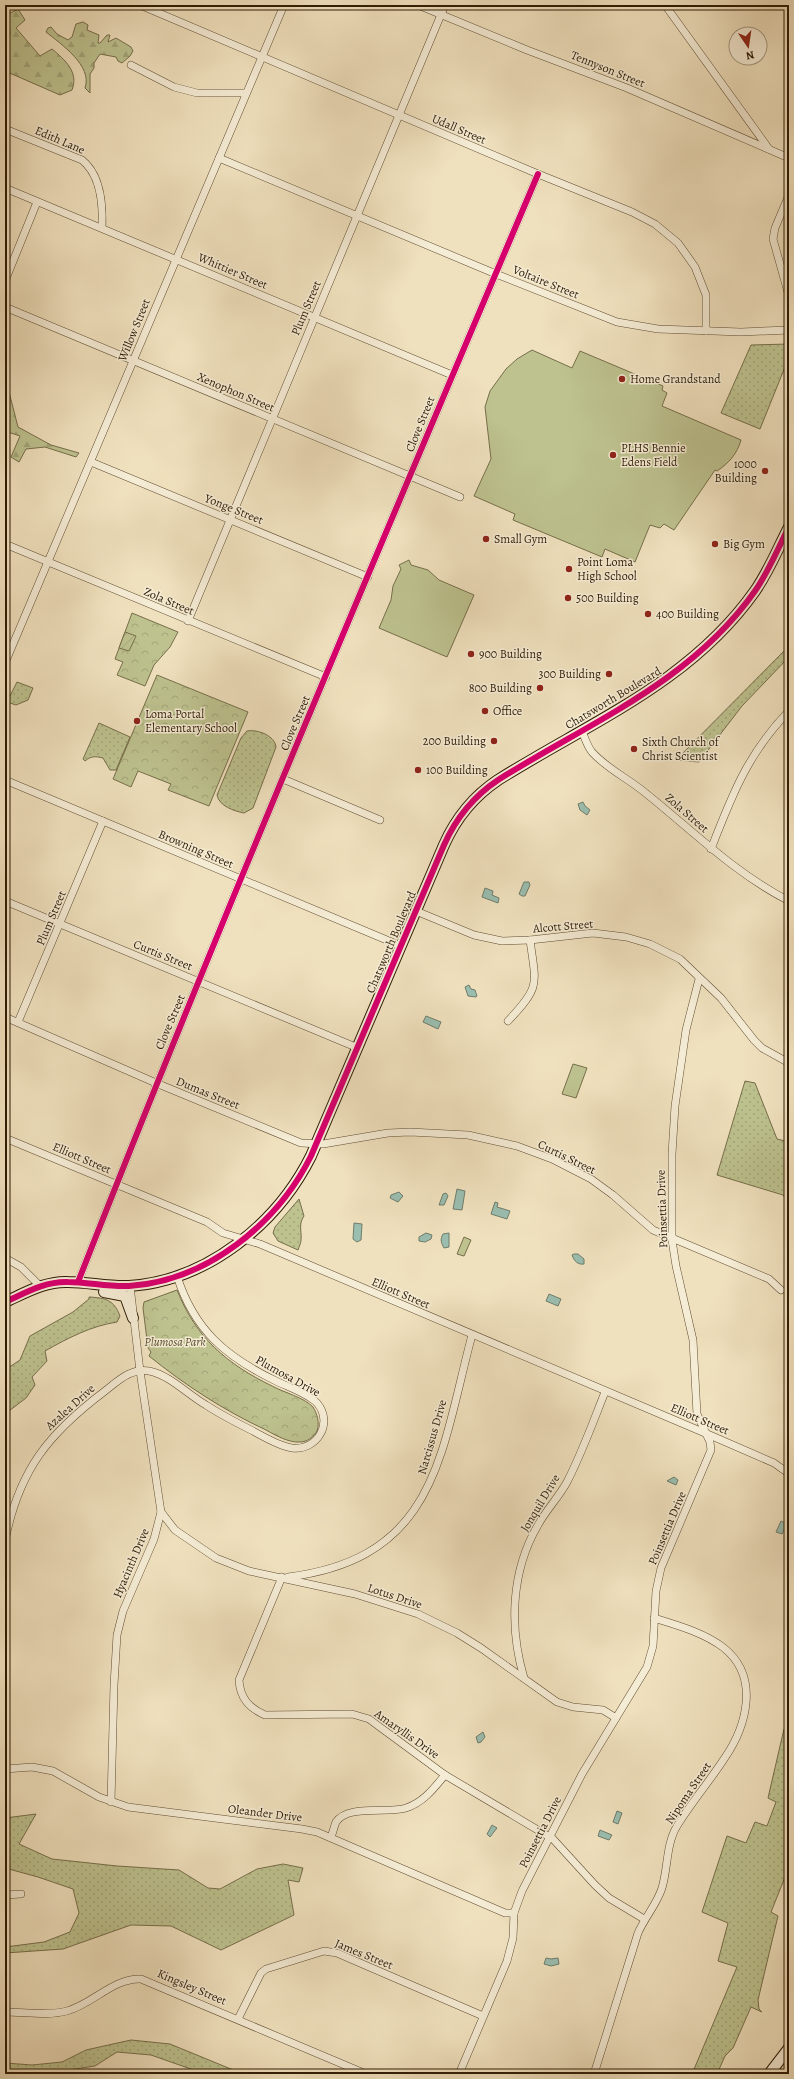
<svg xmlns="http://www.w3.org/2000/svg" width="794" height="2079" viewBox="0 0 794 2079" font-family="Alegreya,serif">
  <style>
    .grass { fill: url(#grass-dots); stroke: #766e4a }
    .forest { fill: url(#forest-firs); stroke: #766e4a }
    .park { fill: url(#park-crowns); stroke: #766e4a }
    .garden { fill: url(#garden-furrows); stroke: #766e4a }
    .pitch { fill: #bdc28f; stroke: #766e4a }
    .water { fill: #9abeb0; stroke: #6f7d6b }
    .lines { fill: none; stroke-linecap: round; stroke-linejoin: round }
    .street-casing { stroke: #5e4c32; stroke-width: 8 }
    .secondary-casing { stroke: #2e1b04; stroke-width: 12 }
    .street { stroke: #f5ecd5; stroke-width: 7 }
    .secondary { stroke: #f5ecd5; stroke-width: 10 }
    .cycleway-casing { stroke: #f5ecd5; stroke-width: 8 }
    .cycleway { stroke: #d6006c; stroke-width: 6 }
    .poi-dot { fill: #8f2418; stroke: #f5ecd5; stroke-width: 1.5 }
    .labels { text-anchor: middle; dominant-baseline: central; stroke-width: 3; stroke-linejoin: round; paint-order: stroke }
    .street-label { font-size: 12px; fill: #2e1b04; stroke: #f5ecd5 }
    .poi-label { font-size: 12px; fill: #2e1b04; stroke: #f5ecd5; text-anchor: start }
    .park-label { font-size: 12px; font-style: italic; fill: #594d2e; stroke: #f5ecd5 }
  </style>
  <defs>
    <pattern id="grass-dots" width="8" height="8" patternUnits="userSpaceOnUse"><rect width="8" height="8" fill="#bdc28f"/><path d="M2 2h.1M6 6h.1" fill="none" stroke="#a3a67a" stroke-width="1.8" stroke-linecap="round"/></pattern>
    <pattern id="forest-firs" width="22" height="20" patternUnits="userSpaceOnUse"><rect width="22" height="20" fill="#bdc28f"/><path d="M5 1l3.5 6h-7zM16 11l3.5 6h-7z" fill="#a3a67a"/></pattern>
    <pattern id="park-crowns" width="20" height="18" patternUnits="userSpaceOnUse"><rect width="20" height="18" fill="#bdc28f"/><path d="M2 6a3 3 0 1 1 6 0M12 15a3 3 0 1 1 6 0" fill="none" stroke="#a3a67a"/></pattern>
    <pattern id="garden-furrows" width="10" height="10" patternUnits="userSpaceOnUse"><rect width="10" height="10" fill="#bdc28f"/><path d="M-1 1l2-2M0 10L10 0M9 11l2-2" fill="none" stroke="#a3a67a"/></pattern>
  </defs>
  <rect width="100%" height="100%" fill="#f0e1be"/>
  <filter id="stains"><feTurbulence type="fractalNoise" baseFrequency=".005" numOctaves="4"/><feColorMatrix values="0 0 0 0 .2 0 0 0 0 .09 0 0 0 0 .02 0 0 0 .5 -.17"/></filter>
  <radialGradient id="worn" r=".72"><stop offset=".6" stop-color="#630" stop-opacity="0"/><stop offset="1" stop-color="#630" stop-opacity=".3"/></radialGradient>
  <g class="grass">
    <path d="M789,344V357L760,429L721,413L751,345Z"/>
    <path d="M789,646V657L742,706L699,762L676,760Z"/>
    <path d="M17,682L33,688L28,700L16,705L7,702Z"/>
    <path d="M99,723L130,737L116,770H110L103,758C95,756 91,756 85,761L83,759Z"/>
    <path d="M247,731C258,729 275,736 276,747L253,808L244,813C234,811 219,806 217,795L241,738Z"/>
    <path d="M745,1081L755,1083L777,1139L789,1142V1203L783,1195L717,1175Z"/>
    <path d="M299,1199L304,1216C298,1224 302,1232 301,1240C301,1243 299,1247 298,1250L278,1241L273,1233L275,1227Z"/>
    <path d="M89,1297C106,1298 114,1300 120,1316L117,1322C91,1326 68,1338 45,1351L47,1361L32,1377L35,1385L26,1398L5,1414V1367L11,1366L20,1360L30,1336L73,1312L89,1299Z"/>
    <path d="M784,1729L789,1731V1867L771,1912L778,1916L758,2000L759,2009L762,2012L751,2007L733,2048L725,2056L717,2074H692L737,1967L718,1961L728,1923L702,1912L727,1836L746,1843L755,1822L767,1826L776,1802L768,1798Z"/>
    <path d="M36,1814L19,1844L52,1859L117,1866L179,1870L208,1888L220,1889L257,1869L283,1864L303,1868L299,1882L288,1880L294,1915L221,1950L171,1926L131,1925L63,1949L5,1953V1947L44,1942L70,1932L79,1913L73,1889L38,1877L5,1868V1818Z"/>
    <path d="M131,2040L170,2044L243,2074H205L151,2055L117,2052L95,2066L42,2074H5V2063L32,2065L62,2062L86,2050Z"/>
  </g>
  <g class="forest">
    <path d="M18,9L25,20L16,28L40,56L52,49C65,60 79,72 72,90L60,95L5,71V45H9L10,31L5,26V12L7,15Z"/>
    <path d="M83,22L88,25L87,30L99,35L98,43H100L107,35H110L108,42L116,38L131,47L133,51L130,56L122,63L118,61L116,57L100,54L94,63V68L90,74V93L85,88C93,66 61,44 46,32L48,28L51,27L57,34L68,40L72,37L76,24Z"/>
    <path d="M5,390L9,392L18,427L51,445L79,453L76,457L45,447L26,449L19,462L11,457L20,436L5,431Z"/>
  </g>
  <g class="park">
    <path d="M132,613L178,632L170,647L154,665L145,686L117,675L123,662L115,659Z"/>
    <path d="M157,675L248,712L209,806L168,790L171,784L138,771L131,787L113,779Z"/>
    <path d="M177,1290C196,1338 227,1364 272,1386C285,1393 303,1397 313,1407C317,1414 320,1422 317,1431C314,1437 307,1442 300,1442C289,1443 275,1435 266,1430C223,1410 185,1385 149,1356L151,1352L148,1348L143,1308L144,1302Z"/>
  </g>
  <path class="garden" d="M125,632L136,636L129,651L119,648Z"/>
  <g class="pitch">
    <path d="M532,350L572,368L580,351L663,386L662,390L667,393L662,406L741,440C737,454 729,463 717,471L715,470L674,530L664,524L660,528L650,525L635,562L605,549L602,557L513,520L515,514L474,496L491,459L485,407L490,391L506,369L517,359Z"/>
    <path d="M409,560L411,565L428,570L439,580L474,595L447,657L379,628L391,600L393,586L401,569L399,565Z"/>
    <path d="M573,1064L587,1068L576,1098L562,1094Z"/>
    <path d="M464,1237L471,1240L464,1256L457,1254Z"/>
  </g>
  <g class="water">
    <path d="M583,802L585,806L590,810L587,815L580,810L578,804Z"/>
    <path d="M524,882H529L530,885L525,896H522L519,894Z"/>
    <path d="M485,888L493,891L492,895L499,898L498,903L482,897Z"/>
    <path d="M469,985L471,989L475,990L477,996L476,997L468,996L465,987Z"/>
    <path d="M426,1016L441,1022L438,1029L423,1022Z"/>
    <path d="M457,1189L465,1191L462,1210L453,1209Z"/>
    <path d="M399,1192L403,1196L398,1202L390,1198L391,1195Z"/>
    <path d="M446,1193L448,1196L444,1205H439L443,1194Z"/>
    <path d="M495,1202L498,1203L497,1207L510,1211L507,1219L491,1214Z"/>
    <path d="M354,1223L362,1224L361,1240L357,1242L353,1239Z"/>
    <path d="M426,1233L432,1235L431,1239L425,1242L419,1241V1237Z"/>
    <path d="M449,1233V1247L444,1248C441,1243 440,1239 443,1234Z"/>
    <path d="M574,1254H578L584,1259V1264C578,1265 574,1261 572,1255Z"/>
    <path d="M549,1294L561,1299L558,1306L546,1301Z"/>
    <path d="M674,1477L678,1480L676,1485L667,1481Z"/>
    <path d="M781,1521L787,1524L782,1534L776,1532Z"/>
    <path d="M483,1732L485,1737L481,1742L478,1743L476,1737Z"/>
    <path d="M617,1811L622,1813L618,1824L613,1822Z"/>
    <path d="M492,1825L497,1828L490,1837L487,1834Z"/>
    <path d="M600,1830L612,1835L609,1840L598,1836Z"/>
    <path d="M546,1958L551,1959L558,1958L559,1964L551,1966L544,1964Z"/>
  </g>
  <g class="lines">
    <g class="street-casing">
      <g id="street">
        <path d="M140,5L538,174L632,212L655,224L678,243L695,267L706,295V331"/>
        <path d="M418,5L527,50L627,88L789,158"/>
        <path d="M665,5L769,149"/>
        <path d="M131,65L174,87L197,93H246"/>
        <path d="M5,129L82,160C101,175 103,206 102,228"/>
        <path d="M219,158L496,274L617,322L658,329L741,332L789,330"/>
        <path d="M5,188L452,375"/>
        <path d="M789,195L775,228L773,239L789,296"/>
        <path d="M5,281L37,202"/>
        <path d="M5,307L460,497"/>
        <path d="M91,462L368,577"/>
        <path d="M5,544L326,677"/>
        <path d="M188,621L445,5"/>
        <path d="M5,663L284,5"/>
        <path d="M582,731C585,738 587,746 592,752C606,768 627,778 643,791C691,829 734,873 789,901"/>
        <path d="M283,779L380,820"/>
        <path d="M5,780L401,946"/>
        <path d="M711,849C732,795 748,753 789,711"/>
        <path d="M5,901L358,1048"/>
        <path d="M416,911L474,935L502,941L530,940L593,933L626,937L650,944L680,959L721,998L754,1040L762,1048L789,1063"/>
        <path d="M5,1017L156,1083L301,1143L323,1144L388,1133L410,1132L468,1135L517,1146L552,1159L591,1179L613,1195L653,1230L769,1279L781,1290"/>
        <path d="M508,1021C541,986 536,985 530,940"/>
        <path d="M18,1022L103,821"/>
        <path d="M5,1138L207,1222L223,1233L260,1244L705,1433L774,1463L788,1473"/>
        <path d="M5,1258L21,1267L40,1286"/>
        <path d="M78,1282C224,910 382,542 538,174"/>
        <path d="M161,1512L175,1530L216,1558L249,1571L355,1594L418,1614L457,1633L481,1648L557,1702L573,1707L603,1710L616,1718"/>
        <path d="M5,1541C19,1470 48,1434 105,1391C119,1380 131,1368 149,1371C170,1375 188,1395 206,1405C221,1415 237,1423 253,1431C264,1437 279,1446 292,1448C317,1451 334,1423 317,1403C307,1393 288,1387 276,1381C226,1357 194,1330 177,1276"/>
        <path d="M282,1577L239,1680C240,1698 249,1708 265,1715L352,1714L369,1719L445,1775L553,1839L595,1885L609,1898L644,1919"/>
        <path d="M288,1577C437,1558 440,1455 472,1335"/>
        <path d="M524,1678C509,1627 511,1571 538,1525C546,1510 559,1497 567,1482C582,1453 593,1422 605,1392"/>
        <path d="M5,1769L32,1767L53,1771L99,1797L128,1807L302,1829L317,1832L505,1913H514"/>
        <path d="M111,1802L114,1685L117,1635L123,1611L154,1539L161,1512L140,1371L130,1286"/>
        <path d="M331,1837C333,1832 334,1827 336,1822C348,1804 388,1814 406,1808C424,1802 434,1788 445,1775"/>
        <path d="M5,1895L21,1894"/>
        <path d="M5,2012C25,2012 48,2016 67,2011C93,2004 113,1978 141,1979L366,2074"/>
        <path d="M238,2019L261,1973L266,1969L324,1951L337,1953L483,2016"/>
        <path d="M459,2074L507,1961L513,1938L514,1913L522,1891L582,1774L647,1667L653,1646L656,1591L661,1568L711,1450L710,1442L697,1414L693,1340L676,1266L672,1240V1154L675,1106L686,1030L699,979"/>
        <path d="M594,2074L638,1933C645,1917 657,1904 662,1888C668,1868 666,1844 677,1826C691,1803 709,1782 724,1759C747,1726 760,1677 724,1648C705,1633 677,1625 654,1618"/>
      </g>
    </g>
    <g class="secondary-casing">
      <g id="secondary">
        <path d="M104,1292L125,1296L133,1318"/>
        <path d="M5,1302C25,1293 45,1281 68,1282C88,1282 108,1287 129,1286C207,1281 277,1224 311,1156L444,845C456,818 474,796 498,780C590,722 690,683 755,591C769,571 778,548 789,527"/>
        <path d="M769,2074L789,2048"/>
      </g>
    </g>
    <use href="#street" class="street"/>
    <use href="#secondary" class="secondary"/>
    <g class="cycleway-casing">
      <g id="cycleway">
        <path d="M78,1282C224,910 382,542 538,174"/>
        <path d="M5,1302C25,1293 45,1281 68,1282C88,1282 108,1287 129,1286C207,1281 277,1224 311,1156L444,845C456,818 474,796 498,780C590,722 690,683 755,591C769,571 778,548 789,527"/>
      </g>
    </g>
    <use href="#cycleway" class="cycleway"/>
  </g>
  <g class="poi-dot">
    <circle cx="622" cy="379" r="4"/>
    <circle cx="613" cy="455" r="4"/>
    <circle cx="765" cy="471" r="4"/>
    <circle cx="486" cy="539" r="4"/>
    <circle cx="715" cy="544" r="4"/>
    <circle cx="569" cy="569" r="4"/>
    <circle cx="568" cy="598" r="4"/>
    <circle cx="648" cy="614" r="4"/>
    <circle cx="471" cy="654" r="4"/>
    <circle cx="609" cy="674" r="4"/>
    <circle cx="540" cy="688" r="4"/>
    <circle cx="485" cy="711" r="4"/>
    <circle cx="137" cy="721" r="4"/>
    <circle cx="494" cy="741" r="4"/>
    <circle cx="634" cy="749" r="4"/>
    <circle cx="418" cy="770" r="4"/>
  </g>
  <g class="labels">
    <g class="street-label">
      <text transform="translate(608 69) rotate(22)">Tennyson Street</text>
      <text transform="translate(459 129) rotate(23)">Udall Street</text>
      <text transform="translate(60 140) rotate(23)">Edith Lane</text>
      <text transform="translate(233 271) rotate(23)">Whittier Street</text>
      <text transform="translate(546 282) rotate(22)">Voltaire Street</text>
      <text transform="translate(306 308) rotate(-67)">Plum Street</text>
      <text transform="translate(134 330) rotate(-68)">Willow Street</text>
      <text transform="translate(236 392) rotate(23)">Xenophon Street</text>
      <text transform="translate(420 424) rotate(-68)">Clove Street</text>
      <text transform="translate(234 509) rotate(22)">Yonge Street</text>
      <text transform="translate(169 601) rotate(23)">Zola Street</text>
      <text transform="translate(613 698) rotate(-31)">Chatsworth Boulevard</text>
      <text transform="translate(295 723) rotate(-67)">Clove Street</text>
      <text transform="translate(687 813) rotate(41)">Zola Street</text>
      <text transform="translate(196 849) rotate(23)">Browning Street</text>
      <text transform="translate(51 918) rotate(-67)">Plum Street</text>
      <text transform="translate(563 926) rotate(-5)">Alcott Street</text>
      <text transform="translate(391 942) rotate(-67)">Chatsworth Boulevard</text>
      <text transform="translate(163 955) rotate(22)">Curtis Street</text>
      <text transform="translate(170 1022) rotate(-67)">Clove Street</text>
      <text transform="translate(208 1093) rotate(22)">Dumas Street</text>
      <text transform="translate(567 1157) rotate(26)">Curtis Street</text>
      <text transform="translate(82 1158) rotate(23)">Elliott Street</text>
      <text transform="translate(662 1209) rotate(-92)">Poinsettia Drive</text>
      <text transform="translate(401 1293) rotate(23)">Elliott Street</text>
      <text transform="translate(288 1376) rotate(29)">Plumosa Drive</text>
      <text transform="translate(70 1407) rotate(-42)">Azalea Drive</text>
      <text transform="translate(700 1419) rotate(23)">Elliott Street</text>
      <text transform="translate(432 1437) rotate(-74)">Narcissus Drive</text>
      <text transform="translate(540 1503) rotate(-59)">Jonquil Drive</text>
      <text transform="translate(667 1528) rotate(-67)">Poinsettia Drive</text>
      <text transform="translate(131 1563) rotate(-67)">Hyacinth Drive</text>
      <text transform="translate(395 1596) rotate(18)">Lotus Drive</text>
      <text transform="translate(407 1734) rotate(35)">Amaryllis Drive</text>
      <text transform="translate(688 1793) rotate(-56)">Nipoma Street</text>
      <text transform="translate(265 1813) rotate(7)">Oleander Drive</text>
      <text transform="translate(540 1832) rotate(-63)">Poinsettia Drive</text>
      <text transform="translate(364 1954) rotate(22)">James Street</text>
      <text transform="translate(192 1987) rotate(23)">Kingsley Street</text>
    </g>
    <g class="poi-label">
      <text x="630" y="379">Home Grandstand</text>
      <text x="621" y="448">PLHS Bennie<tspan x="621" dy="14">Edens Field</tspan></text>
      <text x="757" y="464" text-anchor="end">1000<tspan x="757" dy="14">Building</tspan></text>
      <text x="494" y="539">Small Gym</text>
      <text x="723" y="544">Big Gym</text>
      <text x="577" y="562">Point Loma<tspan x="577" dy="14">High School</tspan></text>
      <text x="576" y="598">500 Building</text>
      <text x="656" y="614">400 Building</text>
      <text x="479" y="654">900 Building</text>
      <text x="601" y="674" text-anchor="end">300 Building</text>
      <text x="532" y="688" text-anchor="end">800 Building</text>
      <text x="493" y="711">Office</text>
      <text x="145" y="714">Loma Portal<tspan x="145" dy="14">Elementary School</tspan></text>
      <text x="486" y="741" text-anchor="end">200 Building</text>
      <text x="642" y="742">Sixth Church of<tspan x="642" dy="14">Christ Scientist</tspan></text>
      <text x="426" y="770">100 Building</text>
    </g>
    <g class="park-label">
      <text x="175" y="1342">Plumosa Park</text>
    </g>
  </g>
  <rect width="794" height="2079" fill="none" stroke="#f0e1be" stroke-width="20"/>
  <rect x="6" y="6" width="782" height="2067" fill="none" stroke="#2e1b04" stroke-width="2"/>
  <rect x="10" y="10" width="774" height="2059" fill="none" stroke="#2e1b04"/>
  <g transform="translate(748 46) rotate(167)"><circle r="19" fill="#f5ecd5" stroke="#a59881"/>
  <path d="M0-3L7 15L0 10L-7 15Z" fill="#8f2418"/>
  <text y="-6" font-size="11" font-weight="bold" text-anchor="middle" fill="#2e1b04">N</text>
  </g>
  <rect width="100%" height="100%" filter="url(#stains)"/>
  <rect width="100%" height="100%" fill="url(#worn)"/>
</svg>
